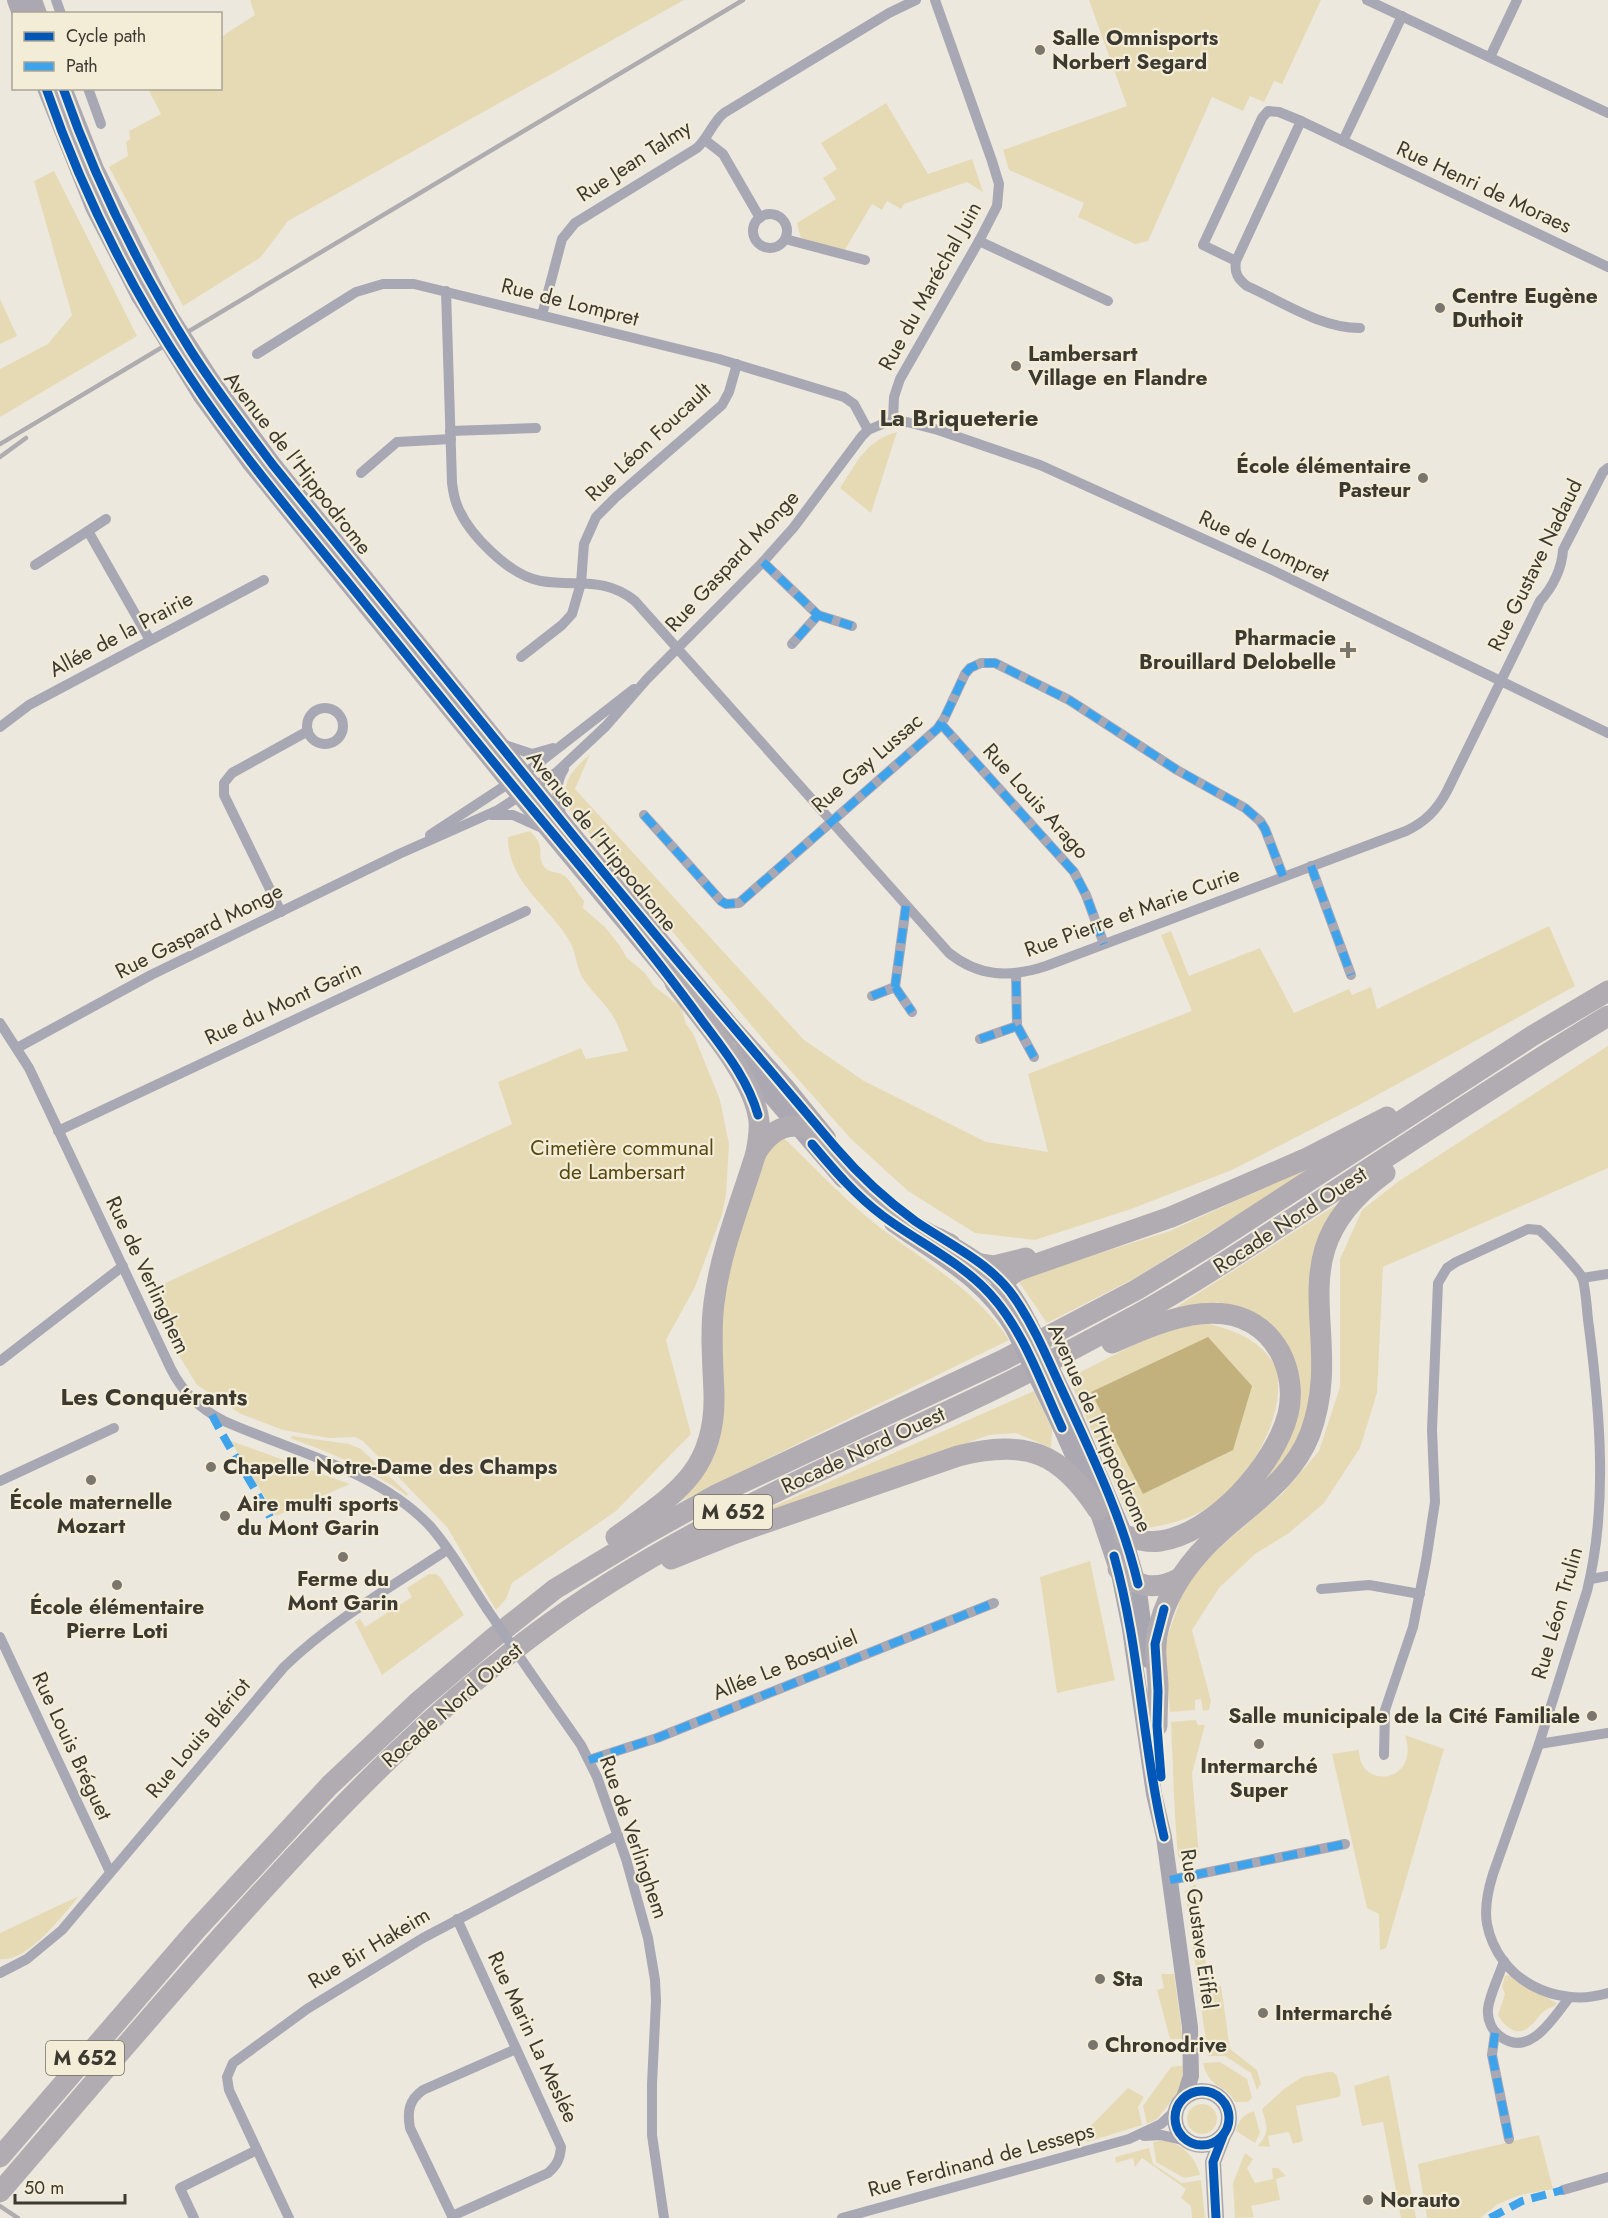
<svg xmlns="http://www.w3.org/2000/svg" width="1608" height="2218" viewBox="0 0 1608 2218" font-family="Jost,sans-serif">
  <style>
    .green { fill: #e6dab5 }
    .water { fill: #c3b17d }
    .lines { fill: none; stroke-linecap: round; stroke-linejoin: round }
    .street { stroke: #a8a7b4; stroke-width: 10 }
    .secondary { stroke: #a7a6b0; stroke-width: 16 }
    .primary { stroke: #aca8b1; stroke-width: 18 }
    .highway { stroke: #b1acb2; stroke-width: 21 }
    .rail { stroke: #afacb0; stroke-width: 4.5 }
    .street-bridge { stroke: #a8a7b4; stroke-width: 10 }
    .primary-bridge { stroke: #aca8b1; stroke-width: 18 }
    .quiet { stroke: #3fa3eb; stroke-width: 8; stroke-dasharray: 15 8; stroke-linecap: butt }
    .cycleway-casing { stroke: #f3ecd7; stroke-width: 13 }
    .cycleway { stroke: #0057b8; stroke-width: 9 }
    .poi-dot { fill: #7a766d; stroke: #f3ecd7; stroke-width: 2 }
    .labels { text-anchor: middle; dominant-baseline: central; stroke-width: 4.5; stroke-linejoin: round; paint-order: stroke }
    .shield { fill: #f3ecd7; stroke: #736f63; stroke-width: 1.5 }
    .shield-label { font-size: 20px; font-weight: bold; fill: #3c3931 }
    .poi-label { font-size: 21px; font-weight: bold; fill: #3c3931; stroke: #f3ecd7; text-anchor: start }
    .street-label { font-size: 21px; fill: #3c3931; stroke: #f3ecd7 }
    .park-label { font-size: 21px; fill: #584810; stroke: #f3ecd7 }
    .quarter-label { font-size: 24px; font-weight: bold; fill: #3c3931; stroke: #f3ecd7 }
  </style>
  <rect width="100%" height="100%" fill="#ede8dd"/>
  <g class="green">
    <path d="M250,0H684L288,221L261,257L183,306L109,167L128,156L126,142L130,139L129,131L161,114L148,89L220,88L221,37L255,15Z"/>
    <path d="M1089,0H1321L1282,84L1274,81L1264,102L1250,96L1243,111L1212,97L1148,241L1135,244L1078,217L1084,203L1009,170L1003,150L1127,106Z"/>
    <path d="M886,103L928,174L972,159L983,192L967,182L904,204L901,209L887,201L882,210L872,204L844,251L801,238L797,223L836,199L823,178L837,169L821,143Z"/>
    <path d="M54,171L137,336L0,417V369L48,344L72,315L34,181Z"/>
    <path d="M0,299L17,336L0,344Z"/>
    <path d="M897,432L896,435L871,513L840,488C857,463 865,441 897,432Z"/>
    <path d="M590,754L575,789L804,1040L864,1081L986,1142L1048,1152L1028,1074L1192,1011L1161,935L1171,931L1189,976L1260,948L1294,1013L1349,989L1352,995L1371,987L1377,1009L1549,926L1575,986L1361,1104L1232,1170L1131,1209L1035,1240L975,1233L908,1191L851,1139L774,1052L572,813C557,785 570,773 590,754Z"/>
    <path d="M530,831C547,848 536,850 543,865C549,875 560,870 567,878C573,885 578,894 584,901L583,908L605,927L620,946L627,958L645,973L654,986L681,1007L686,1024L693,1033L720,1100L729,1144L726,1195L722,1214L695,1287L666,1340L691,1434L616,1511L512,1583L506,1599L496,1610L447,1527L363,1441L355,1437L329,1438L283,1430L241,1414L197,1385L178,1354L148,1291L512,1124L498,1082L581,1048L586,1059L628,1051C623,1039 619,1025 611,1013C602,1000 590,990 582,977C576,966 576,953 570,942C550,906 508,884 508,837Z"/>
    <path d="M1608,1046V1168L1383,1267L1377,1393L1360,1448L1324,1503L1289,1533L1255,1554L1219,1588L1192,1630L1211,1701L1209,1710L1203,1711L1201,1699L1195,1700V1710L1170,1712L1165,1643L1186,1584L1202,1563L1227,1541L1282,1494L1319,1451L1340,1387V1259L1362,1210L1399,1181Z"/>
    <path d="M784,1138C811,1164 838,1193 867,1217C915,1257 974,1286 1009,1340L667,1508L702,1472L725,1279L770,1142Z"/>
    <path d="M1345,1149L1135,1278L1047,1323L1017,1279L1170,1231L1277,1182Z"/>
    <path d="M1336,1205L1317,1245L1311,1414L1293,1450L1269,1480L1220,1519L1298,1392L1255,1317L1218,1302L1175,1308Z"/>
    <path d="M1206,1323C1235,1331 1258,1338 1275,1365C1279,1372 1278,1384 1278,1392C1275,1437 1242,1487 1204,1510C1187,1520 1167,1525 1147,1528L1129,1517L1069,1378L1151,1336L1171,1329Z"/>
    <path d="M1034,1391L1052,1429L1051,1448L1016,1433L989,1435L716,1532Z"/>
    <path d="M292,1436L349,1444L361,1449L408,1494L407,1496C371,1469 331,1453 290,1438Z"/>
    <path d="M231,1441L350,1484L276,1516Z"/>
    <path d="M1090,1561L1115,1680L1057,1693L1040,1577Z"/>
    <path d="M429,1574H436L440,1577L464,1615L382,1675L355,1622L360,1619L365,1627L412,1597L407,1588Z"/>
    <path d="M1196,1720L1198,1725H1205L1192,1773L1199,1856L1182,1860L1178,1856C1174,1812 1173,1767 1171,1722Z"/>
    <path d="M1405,1735L1444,1749L1386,1948L1380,1950L1379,1914L1367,1908L1332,1754L1359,1750C1359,1791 1421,1783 1405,1735Z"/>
    <path d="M1196,1884L1209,1988L1221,1986L1230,2049L1257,2070L1261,2084L1257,2090L1251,2073L1225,2056H1208L1185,1891Z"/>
    <path d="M79,1896C63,1915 27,1963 0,1959V1933Z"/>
    <path d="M1161,1974H1174L1183,2039H1170L1157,1990L1164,1988Z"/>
    <path d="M1508,1975L1556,2003L1555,2006C1538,2011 1541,2018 1529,2027C1517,2038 1504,2026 1498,2015L1505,1994L1502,1987L1505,1976Z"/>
    <path d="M1220,2062L1247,2079L1252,2098L1248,2102H1235C1224,2082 1211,2092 1203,2063Z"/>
    <path d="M1186,2065L1180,2090L1157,2119L1147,2124L1143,2106L1171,2067Z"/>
    <path d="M1328,2072H1333L1337,2076L1341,2093L1339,2097L1296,2106L1303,2141L1293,2144L1289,2132L1268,2136L1270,2147L1258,2146C1270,2131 1267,2127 1262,2109L1284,2089L1302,2077Z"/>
    <path d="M1389,2075L1416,2218H1401L1383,2122L1362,2126L1354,2086Z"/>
    <path d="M1128,2088L1144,2097L1138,2107L1142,2125L1087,2142L1083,2139V2134Z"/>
    <circle cx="1202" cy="2119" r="15"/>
    <path d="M1254,2111L1260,2133L1255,2143L1236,2131C1239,2119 1243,2115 1254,2111Z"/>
    <path d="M1539,2135L1553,2189L1520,2195L1498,2204L1480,2218H1427L1418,2164Z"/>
    <path d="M1163,2140C1182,2143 1196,2158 1200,2175L1184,2178L1156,2162L1153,2142Z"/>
    <path d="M1149,2148L1153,2164L1182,2183L1201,2180L1205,2218H1192L1191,2206L1181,2198L1186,2189L1142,2158L1135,2167L1133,2158L1116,2163L1115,2157Z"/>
    <path d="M1245,2153L1253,2159L1247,2168L1255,2183L1273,2179L1272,2168H1278L1286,2176L1276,2179L1280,2200L1251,2206L1254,2217L1235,2218L1233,2183Z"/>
  </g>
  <path class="water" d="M1208,1337L1252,1386L1233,1450L1143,1494L1091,1392Z"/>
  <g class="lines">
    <g class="street">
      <path d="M56,0L61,14"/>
      <path d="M1367,0L1608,113"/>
      <path d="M1490,57L1517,0"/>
      <path d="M88,88L101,124"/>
      <path d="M1301,121L1608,267"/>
      <path d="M705,140L723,154L760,218"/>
      <path d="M1343,141L1402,16"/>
      <circle cx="770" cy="231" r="17"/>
      <path d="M785,239L865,260"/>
      <path d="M979,241L1108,301"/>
      <path d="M1236,261L1203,245L1262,118L1268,111L1279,112L1301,121L1236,261C1234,273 1238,279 1247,286C1283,302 1320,328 1360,328"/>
      <path d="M446,291L452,483C453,490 454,498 457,505C468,534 510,576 541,581C577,587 604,576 635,601L949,953C979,977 1010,978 1046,966L1406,831C1425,822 1437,810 1447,791L1540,601C1553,587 1562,568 1563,550L1603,472L1608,468"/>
      <path d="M542,315L562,239L575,223L697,148C708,138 712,123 724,113L889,13L916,0"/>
      <path d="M257,354L356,292L383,284H414L719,359L844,397L854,404L868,430"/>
      <path d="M893,421L894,397L900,379L979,241L997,206L999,184L992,161L935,0"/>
      <path d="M450,431L536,428"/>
      <path d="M361,473L397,442L451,439"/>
      <path d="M88,531L106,519"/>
      <path d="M763,562L818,615L792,644"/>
      <path d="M35,565L88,531L150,640"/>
      <path d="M818,615L852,626"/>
      <path d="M521,657L562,625L572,614L581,583L584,544L596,517L616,497L722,405L729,392L737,364"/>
      <circle cx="325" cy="726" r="18"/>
      <path d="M941,724L1074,872L1086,895L1104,944"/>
      <path d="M0,727L29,705L264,580"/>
      <path d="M502,744L532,754L553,748"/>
      <path d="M491,815H513L542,828"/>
      <path d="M644,815L721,901L726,904L739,903L937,729L944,719L965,674L970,668L981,663H995L1069,700L1177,770L1245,808L1260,821L1265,829L1283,876"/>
      <path d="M562,817C557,801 554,784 564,769"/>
      <path d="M430,835L535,766L634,689"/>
      <path d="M1311,866L1351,975"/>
      <path d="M281,912L224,795V783L232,773L308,731"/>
      <path d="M895,987L912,1012"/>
      <path d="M872,996L895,987L906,906"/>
      <path d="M0,1023L29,1068L171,1369C183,1393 200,1409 224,1421C293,1452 375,1469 429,1525C451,1549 468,1581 487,1609"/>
      <path d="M1017,1026L1034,1057"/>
      <path d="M980,1039L1017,1026L1016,974"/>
      <path d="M17,1048L151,975L399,854L498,810L557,772L606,726L647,679L763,562L794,527L862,436L868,430L885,423L907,422L938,430L1040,465L1270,569L1608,733"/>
      <path d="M58,1131L526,911"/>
      <path d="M1582,1278L1608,1274"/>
      <path d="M0,1361L123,1266"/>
      <path d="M0,1481L114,1428"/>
      <path d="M1591,1579L1608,1576"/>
      <path d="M1321,1589L1369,1585L1420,1594"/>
      <path d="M0,1637L110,1872"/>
      <path d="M530,1672L581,1745L597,1777L626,1859L648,1938L655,1980L656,2001L652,2084V2135L664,2218"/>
      <path d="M1539,1744L1608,1733"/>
      <path d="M1384,1755L1385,1710L1413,1627L1426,1561L1435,1502L1432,1430L1438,1283L1447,1268L1456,1262L1528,1229L1539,1230C1547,1236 1578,1270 1582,1277C1586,1286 1587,1316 1589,1327C1600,1413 1608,1506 1587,1591L1539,1744L1493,1874C1488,1890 1484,1907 1487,1924C1498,1980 1556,2009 1608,1993"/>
      <path d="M589,1760L657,1738L994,1603"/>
      <path d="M1170,1880L1345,1844"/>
      <path d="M1504,1961C1500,1974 1489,1996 1488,2009C1487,2020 1492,2031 1501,2037C1530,2058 1553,2018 1569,1998"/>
      <path d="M0,1973L27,1959L62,1930L284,1667C333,1620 391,1587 447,1550"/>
      <path d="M1495,2033L1492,2055L1509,2139"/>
      <path d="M1144,2136L1161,2135L1188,2141"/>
      <path d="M1563,2190L1608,2177"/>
      <path d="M452,2216L548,2173C557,2165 560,2159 561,2147L457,1919"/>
      <path d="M194,2218L180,2188L257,2150"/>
      <path d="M289,2218L229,2090L227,2077L233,2063L307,2009L423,1938L618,1835"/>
      <path d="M453,2218L410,2128C407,2111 409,2100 423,2090L516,2049"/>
      <path d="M842,2218L1129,2139L1161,2124L1177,2109"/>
    </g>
    <g class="secondary">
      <path d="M1124,1535L1138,1584L1148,1660"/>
      <path d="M1118,1569L1130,1629L1154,1794L1164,1837L1190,2027L1191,2076L1184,2098"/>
      <circle cx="1202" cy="2118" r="27"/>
      <path d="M1216,2218L1213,2162L1223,2136"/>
    </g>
    <g class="primary">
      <path d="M16,0L21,14"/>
      <path d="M33,0L38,14"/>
      <path d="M46,88L94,207L140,296"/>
      <path d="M63,88L95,169L153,286"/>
      <path d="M212,382L273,465L567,828L729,1024L785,1086L827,1138"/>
      <path d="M202,396L250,462L288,509L510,783L683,992"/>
      <path d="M736,1054L843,1179"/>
      <path d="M893,1223C940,1257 984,1277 1015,1330"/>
      <path d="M939,1237C961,1252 987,1264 1004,1284C1014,1296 1022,1310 1029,1324"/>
      <path d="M1073,1415L1124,1535"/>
      <path d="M1062,1428L1098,1510L1118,1569"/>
    </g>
    <g class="highway">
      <path d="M756,1153C767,1135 783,1121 805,1128C822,1132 838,1161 849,1173C855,1180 863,1186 869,1192C896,1216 918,1230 950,1244"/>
      <path d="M982,1264L994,1266L1026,1258"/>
      <path d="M1001,1307C998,1288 1002,1279 1019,1270L1171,1217L1305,1159L1387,1117"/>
      <path d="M1112,1343C1165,1319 1242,1286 1280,1352C1290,1371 1293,1394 1288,1414C1275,1465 1213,1534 1160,1541C1147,1543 1136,1539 1124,1535"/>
      <path d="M616,1537C673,1495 716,1473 714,1394C713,1364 710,1333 714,1303C720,1252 741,1202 756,1153C758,1142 760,1131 759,1121C754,1076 702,1019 675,983"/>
      <path d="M671,1559L733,1534L958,1456C1027,1439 1060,1452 1098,1510"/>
      <path d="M1118,1569C1136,1587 1155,1591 1178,1579"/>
      <path d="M1157,1726C1157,1712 1158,1698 1158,1685C1157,1665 1153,1646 1159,1626C1169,1587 1193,1556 1223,1530C1256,1501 1294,1476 1310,1434C1348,1331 1271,1256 1385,1173"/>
      <path d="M0,2157L196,1930L329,1786L419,1701L492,1639L555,1589L646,1534L716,1495L1003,1360L1136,1290L1210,1245L1532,1036L1608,991"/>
      <path d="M0,2192C88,2090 175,1986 266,1887C348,1797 434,1710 531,1637C670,1532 820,1472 976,1398C1025,1375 1072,1350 1120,1324C1183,1291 1242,1251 1301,1213C1403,1147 1504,1079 1608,1016"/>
    </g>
    <g class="rail">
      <path d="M0,444L743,0"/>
      <path d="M0,457L26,438"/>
      <path d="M0,2206L18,2218"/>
    </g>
    <path class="street-bridge" d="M487,1609L530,1672"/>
    <g class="primary-bridge">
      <path d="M153,286L171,319L212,382"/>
      <path d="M140,296L202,396"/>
      <path d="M1029,1324L1073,1415"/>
      <path d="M1015,1330L1062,1428"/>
    </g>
    <g class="quiet">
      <path d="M763,562L818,615L792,644"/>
      <path d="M818,615L852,626"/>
      <path d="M941,724L1074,872L1086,895L1104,944"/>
      <path d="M644,815L721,901L726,904L739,903L937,729L944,719L965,674L970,668L981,663H995L1069,700L1177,770L1245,808L1260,821L1265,829L1283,876"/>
      <path d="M1311,866L1351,975"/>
      <path d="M895,987L912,1012"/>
      <path d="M872,996L895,987L906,906"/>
      <path d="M1017,1026L1034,1057"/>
      <path d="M980,1039L1017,1026L1016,974"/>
      <path d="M212,1415C230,1450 252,1482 270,1517"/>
      <path d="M589,1760L657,1738L994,1603"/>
      <path d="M1170,1880L1345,1844"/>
      <path d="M1495,2033L1492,2055L1509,2139"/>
      <path d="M1490,2218L1522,2201L1563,2190"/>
    </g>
    <g class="cycleway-casing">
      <g id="cycleway">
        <path d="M46,88C81,189 130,288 189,376C241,455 303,527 363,601C420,671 476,742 534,811C591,879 648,947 700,1018C723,1049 747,1077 758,1115"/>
        <path d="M63,88C95,180 139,268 191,351C216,390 245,428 273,465C372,586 469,708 568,829C656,937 746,1042 836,1148C860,1176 886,1200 915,1221C950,1245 993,1264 1016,1300C1035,1328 1048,1360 1062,1390C1091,1453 1122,1516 1138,1584"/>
        <path d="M812,1144C834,1170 856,1196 883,1216C918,1242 961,1262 990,1294C1024,1331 1041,1383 1062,1428"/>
        <path d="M1114,1556C1140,1648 1142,1744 1164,1837"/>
        <path d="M1161,1777L1157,1726L1158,1691L1155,1644L1164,1609"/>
        <circle cx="1202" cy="2118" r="27"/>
        <path d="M1216,2218L1213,2162L1223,2136"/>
      </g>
    </g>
    <use href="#cycleway" class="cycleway"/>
  </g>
  <g class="poi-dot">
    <circle cx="1040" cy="50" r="6"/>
    <circle cx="1440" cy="308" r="6"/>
    <circle cx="1016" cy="366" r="6"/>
    <circle cx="1423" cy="478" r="6"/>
    <path d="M1345 641h6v6h6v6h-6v6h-6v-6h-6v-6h6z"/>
    <circle cx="211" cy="1467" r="6"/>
    <circle cx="91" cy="1480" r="6"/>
    <circle cx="225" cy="1516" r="6"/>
    <circle cx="343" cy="1557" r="6"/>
    <circle cx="117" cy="1585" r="6"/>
    <circle cx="1592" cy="1716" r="6"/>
    <circle cx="1259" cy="1744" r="6"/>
    <circle cx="1100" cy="1979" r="6"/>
    <circle cx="1263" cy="2013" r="6"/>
    <circle cx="1093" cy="2045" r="6"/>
    <circle cx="1368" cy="2200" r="6"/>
  </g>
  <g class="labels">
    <g class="shield">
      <rect x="694" y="1495" width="78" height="34" rx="4.5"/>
      <rect x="46" y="2041" width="78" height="34" rx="4.5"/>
    </g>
    <g class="shield-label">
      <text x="733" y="1512">M 652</text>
      <text x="85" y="2058">M 652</text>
    </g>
    <g class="poi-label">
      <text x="1052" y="38">Salle Omnisports<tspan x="1052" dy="24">Norbert Segard</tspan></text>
      <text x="1452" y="296">Centre Eugène<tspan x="1452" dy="24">Duthoit</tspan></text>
      <text x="1028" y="354">Lambersart<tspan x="1028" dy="24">Village en Flandre</tspan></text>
      <text x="1411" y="466" text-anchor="end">École élémentaire<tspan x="1411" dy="24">Pasteur</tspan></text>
      <text x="1336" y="638" text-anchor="end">Pharmacie<tspan x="1336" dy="24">Brouillard Delobelle</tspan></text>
      <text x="223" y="1467">Chapelle Notre-Dame des Champs</text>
      <text x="91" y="1502" text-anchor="middle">École maternelle<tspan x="91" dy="24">Mozart</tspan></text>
      <text x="237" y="1504">Aire multi sports<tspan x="237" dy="24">du Mont Garin</tspan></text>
      <text x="343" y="1579" text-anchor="middle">Ferme du<tspan x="343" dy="24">Mont Garin</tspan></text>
      <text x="117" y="1607" text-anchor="middle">École élémentaire<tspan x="117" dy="24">Pierre Loti</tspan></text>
      <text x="1580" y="1716" text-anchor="end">Salle municipale de la Cité Familiale</text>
      <text x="1259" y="1766" text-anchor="middle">Intermarché<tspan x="1259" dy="24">Super</tspan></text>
      <text x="1112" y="1979">Sta</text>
      <text x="1275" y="2013">Intermarché</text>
      <text x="1105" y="2045">Chronodrive</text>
      <text x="1380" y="2200">Norauto</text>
    </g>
    <g class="street-label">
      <text transform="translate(634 161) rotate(-33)">Rue Jean Talmy</text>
      <text transform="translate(1484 187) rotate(25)">Rue Henri de Moraes</text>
      <text transform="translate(930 286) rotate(-61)">Rue du Maréchal Juin</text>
      <text transform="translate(570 302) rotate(14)">Rue de Lompret</text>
      <text transform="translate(648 442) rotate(-43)">Rue Léon Foucault</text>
      <text transform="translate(298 463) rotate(52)">Avenue de l'Hippodrome</text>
      <text transform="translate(1264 546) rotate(25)">Rue de Lompret</text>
      <text transform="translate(732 561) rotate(-47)">Rue Gaspard Monge</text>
      <text transform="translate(1535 565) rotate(-64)">Rue Gustave Nadaud</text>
      <text transform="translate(121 634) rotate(-28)">Allée de la Prairie</text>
      <text transform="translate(867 763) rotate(-41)">Rue Gay Lussac</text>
      <text transform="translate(1036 801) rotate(48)">Rue Louis Arago</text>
      <text transform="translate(602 841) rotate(51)">Avenue de l'Hippodrome</text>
      <text transform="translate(1132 912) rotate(-20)">Rue Pierre et Marie Curie</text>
      <text transform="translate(199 931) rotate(-27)">Rue Gaspard Monge</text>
      <text transform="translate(283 1003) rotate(-25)">Rue du Mont Garin</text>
      <text transform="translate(1290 1220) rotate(-33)">Rocade Nord Ouest</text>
      <text transform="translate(148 1275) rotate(65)">Rue de Verlinghem</text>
      <text transform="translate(1100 1428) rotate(66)">Avenue de l'Hippodrome</text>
      <text transform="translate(863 1450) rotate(-25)">Rocade Nord Ouest</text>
      <text transform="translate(1557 1613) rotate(-74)">Rue Léon Trulin</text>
      <text transform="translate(785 1665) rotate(-22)">Allée Le Bosquiel</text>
      <text transform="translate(452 1705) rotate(-41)">Rocade Nord Ouest</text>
      <text transform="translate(198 1738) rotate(-50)">Rue Louis Blériot</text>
      <text transform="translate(72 1746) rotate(65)">Rue Louis Bréguet</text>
      <text transform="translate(634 1837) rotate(71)">Rue de Verlinghem</text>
      <text transform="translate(1199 1929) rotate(82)">Rue Gustave Eiffel</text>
      <text transform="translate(369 1948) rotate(-31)">Rue Bir Hakeim</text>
      <text transform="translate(533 2037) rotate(65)">Rue Marin La Meslée</text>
      <text transform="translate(981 2160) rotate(-15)">Rue Ferdinand de Lesseps</text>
    </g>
    <g class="park-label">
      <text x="622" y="1148">Cimetière communal<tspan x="622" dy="24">de Lambersart</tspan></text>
    </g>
    <g class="quarter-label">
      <text x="959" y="417">La Briqueterie</text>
      <text x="154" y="1396">Les Conquérants</text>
    </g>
  </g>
  <rect x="12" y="12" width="210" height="78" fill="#f3ecd7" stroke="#aaa495" stroke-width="1.5"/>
  <rect x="24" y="32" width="30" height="9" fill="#0057b8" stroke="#aaa495" stroke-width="1.5"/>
  <text x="66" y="42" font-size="18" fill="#3c3931">Cycle path</text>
  <rect x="24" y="62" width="30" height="9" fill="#3fa3eb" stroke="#aaa495" stroke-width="1.5"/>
  <text x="66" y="72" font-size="18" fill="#3c3931">Path</text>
  <path d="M15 2194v9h110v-9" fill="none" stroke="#3c3931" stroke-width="3"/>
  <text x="24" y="2194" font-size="18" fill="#3c3931" stroke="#f3ecd7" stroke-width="4.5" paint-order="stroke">50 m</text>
</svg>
